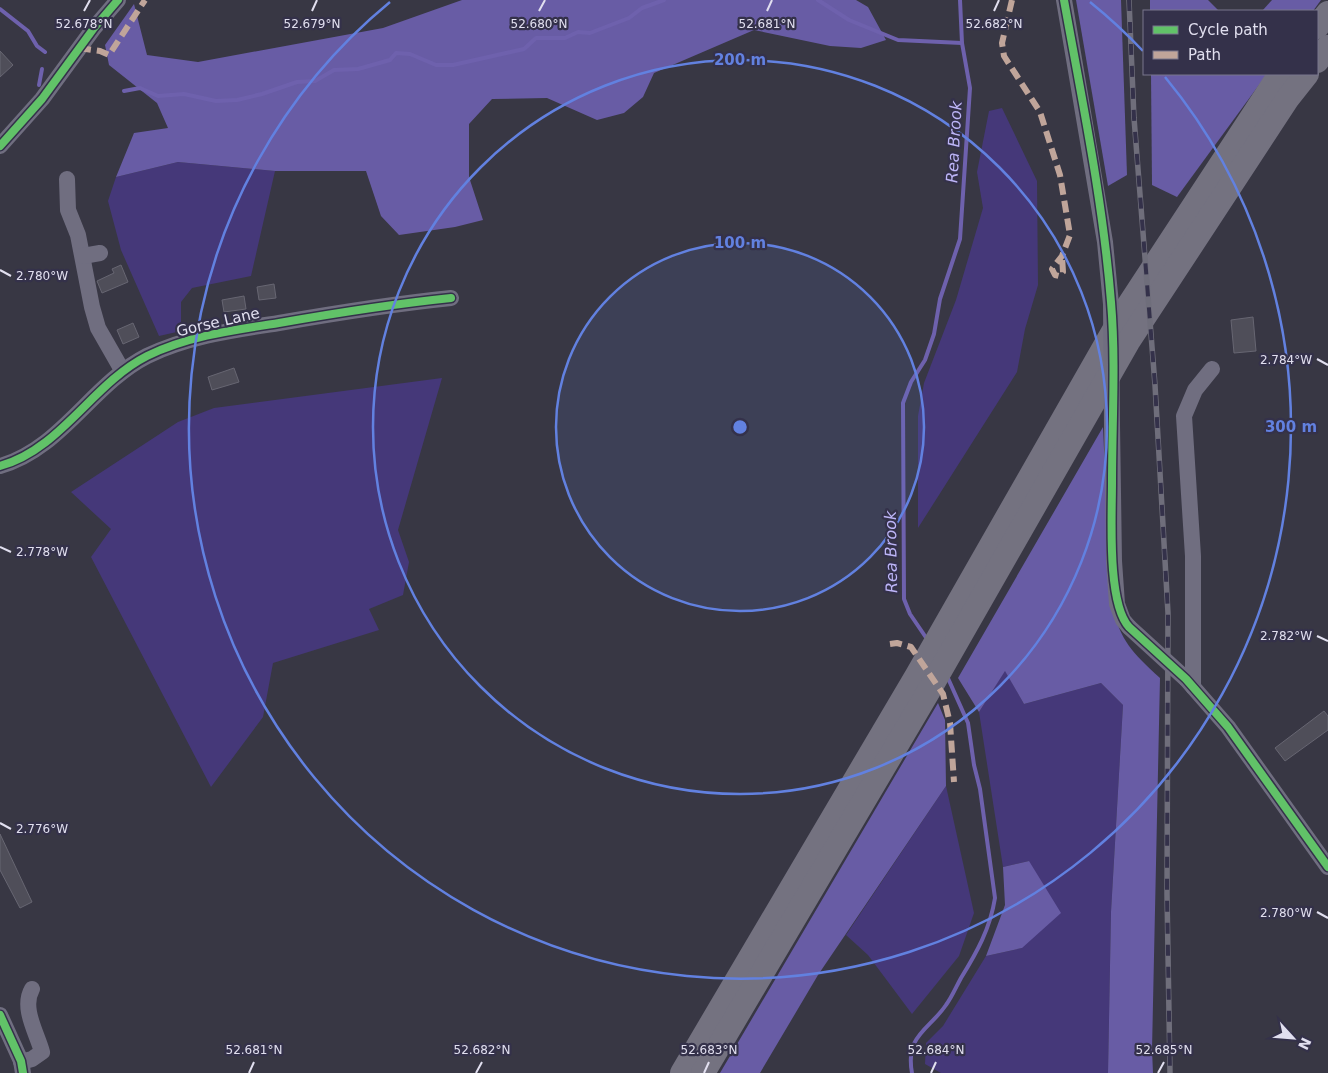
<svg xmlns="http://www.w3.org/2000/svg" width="1328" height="1073" viewBox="0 0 1328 1073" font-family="'DejaVu Sans',sans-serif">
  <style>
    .green { fill: #453879 }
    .forest { fill: #685ca5 }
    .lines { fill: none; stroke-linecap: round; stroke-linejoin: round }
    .stream { stroke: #6e61ad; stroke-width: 4 }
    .building { fill: #4f4e59; stroke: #676672 }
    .minor { stroke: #706e80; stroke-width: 16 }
    .highway { stroke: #747280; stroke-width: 24 }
    .rail-casing { stroke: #6f6e7b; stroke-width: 5.5 }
    .rail { stroke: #34314a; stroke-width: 4; stroke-dasharray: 11; stroke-linecap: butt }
    .minor-bridge { stroke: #706e80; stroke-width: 16 }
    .quiet { stroke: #c0a59a; stroke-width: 6; stroke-dasharray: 12 6; stroke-linecap: butt }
    .cycleway-casing { stroke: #34314a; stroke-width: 11 }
    .cycleway { stroke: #61c268; stroke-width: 8 }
    .ticks { fill: none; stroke: #e1dfef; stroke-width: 2 }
    .ring { fill: none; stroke: #6281e0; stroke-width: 2.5 }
    .labels { text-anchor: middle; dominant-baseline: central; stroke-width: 4.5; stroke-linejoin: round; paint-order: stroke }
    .street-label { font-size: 15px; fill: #e1dfef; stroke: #34314a }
    .water-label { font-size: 16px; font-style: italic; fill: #bdb5f7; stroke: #34314a }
    .ticks-label { font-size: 12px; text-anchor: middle; fill: #e1dfef; stroke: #34314a; stroke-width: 4.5; stroke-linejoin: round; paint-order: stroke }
    .centre { fill: #6281e0; stroke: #34314a; stroke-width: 2.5 }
    .ring-label { font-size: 15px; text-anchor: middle; font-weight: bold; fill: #6281e0; stroke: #34314a; stroke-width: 4.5; stroke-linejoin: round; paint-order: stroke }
  </style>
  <rect width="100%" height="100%" fill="#383744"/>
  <g class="green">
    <path d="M1002,108L1037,181L1038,285L1025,329L1017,372L918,528V416L924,383L956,300L983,208L977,172L989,111Z"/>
    <path d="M178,162L275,171L251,276L192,288L181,302V331L159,336L121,250L108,201L116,177Z"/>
    <path d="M442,378L398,530L409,562L403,595L369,609L379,630L273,663L263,717L211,787L91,557L111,529L71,492L178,422L214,408Z"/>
    <path d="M1005,670L1024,704L1101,683L1123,705L1111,912L1108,1073H941L925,1064L926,1043L943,1026L986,956L1022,948L1029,861L1003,867L979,712Z"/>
    <path d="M946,786L974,913L959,956L912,1014L868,955L846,935Z"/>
  </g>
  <g class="forest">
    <path d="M462,0H856L868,7L886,40L861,48L830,46L754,30L654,73L643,97L624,113L597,120L547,98L492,99L469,124V177L483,220L455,227L399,235L381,216L366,171H275L178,162L116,177L134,133L168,128L157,103L109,65L105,45L134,4L147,55L198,62L383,28Z"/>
    <path d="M1076,0H1121L1127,175L1108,186Z"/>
    <path d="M1150,0H1208L1219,11H1150Z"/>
    <path d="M1272,0H1321L1313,11H1262Z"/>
    <path d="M1151,74H1267L1177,197L1152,185Z"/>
    <path d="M1103,427L1111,604C1122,643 1131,651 1160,678L1152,1050L1153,1073H1108L1111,912L1123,705L1101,683L1024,704L1005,671L979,712L958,678Z"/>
    <path d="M938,703L945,720L946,786L818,975L760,1073H720Z"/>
    <path d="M1029,861L1061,913L1022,948L986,956L1005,905L1003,867Z"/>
  </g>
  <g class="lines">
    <g class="stream">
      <path d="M818,0L849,20L898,40L962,43"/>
      <path d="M0,9L28,31L37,46L45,52"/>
      <path d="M39,85L42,69"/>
      <path d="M124,91L140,88L158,96L184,94L216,101L237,100L262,94L297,82L315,81L334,70L358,69L390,60L396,53L410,54L436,65H453L524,49L536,38H565L578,32L590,33L629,18L642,8L664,0"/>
      <path d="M927,639L910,614L904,599L903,403L911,382L925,360L934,334L940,299L960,239L970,88L962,43L960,0"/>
      <path d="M912,1073C905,1035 929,1030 946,1005C952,997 956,987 961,978C977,952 990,929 995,898L980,789L974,765L968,723L947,676"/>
    </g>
  </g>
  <g class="building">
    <path d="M0,51L13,65L0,77Z"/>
    <path d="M121,265L128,282L102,293L97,281L114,273L112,269Z"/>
    <path d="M274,284L276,298L259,300L257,287Z"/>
    <path d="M244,296L246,309L224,312L222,300Z"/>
    <path d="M1253,317L1256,351L1234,353L1231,320Z"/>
    <path d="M133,323L139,337L123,344L117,330Z"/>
    <path d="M234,368L239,382L212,390L208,377Z"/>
    <path d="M1324,711L1328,716V730L1285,761L1275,748Z"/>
    <path d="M0,834L32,902L20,908L0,870Z"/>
  </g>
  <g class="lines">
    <g class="minor">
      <path d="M1064,0L1105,242L1111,304"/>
      <path d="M0,146L42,99L94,28L118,0"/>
      <path d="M67,179L68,210L78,235L92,307L98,328L122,370"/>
      <path d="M83,256L100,253"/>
      <path d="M1112,425L1114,561L1117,604L1123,620L1129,627"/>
      <path d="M0,466C61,449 92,384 147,356C188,336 234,330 279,323C336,313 393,304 451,298"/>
      <path d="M1186,679L1228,727L1328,867"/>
      <path d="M1193,687V556L1184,416L1195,390L1212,369"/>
      <path d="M0,1015L21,1061L23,1073"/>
      <path d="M21,1062L32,1059L42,1052C37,1033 21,1008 32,989"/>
    </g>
    <g class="highway">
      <path d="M1317,27L1328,13"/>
      <path d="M1317,61L1328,47"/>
      <path d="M682,1073L917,675L1126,309L1280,74"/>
      <path d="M703,1073L927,694L1128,342L1288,98L1307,74"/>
    </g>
    <g class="rail-casing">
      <path id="rail" d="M1129,0L1134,118L1155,385L1168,613L1167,894L1170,1073"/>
    </g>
    <use href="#rail" class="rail"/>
    <g class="minor-bridge">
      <path d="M1111,304L1112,425"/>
      <path d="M1129,627L1186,679"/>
    </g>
    <g class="quiet">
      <path d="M1012,0L1002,43L1004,56L1040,112L1060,175L1070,235L1062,256L1052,269L1055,275L1059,276L1063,272L1062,256"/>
      <path d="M79,48L100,51L109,55L145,0"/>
      <path d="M890,644L897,643L911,647L943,694L950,723L954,782"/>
    </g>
    <g class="cycleway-casing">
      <g id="cycleway">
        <path d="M1064,0C1082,100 1103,201 1111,302C1116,362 1112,423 1112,483C1112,517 1107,603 1129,627L1186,679L1228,727L1328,867"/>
        <path d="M0,146L42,99L94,28L118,0"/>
        <path d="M0,466C61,449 92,384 147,356C188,336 234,330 279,323C336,313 393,304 451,298"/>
        <path d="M0,1015L21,1061L23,1073"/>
      </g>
    </g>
    <use href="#cycleway" class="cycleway"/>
  </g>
  <path class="ticks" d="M84,11L90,0M312,11L317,0M539,11L545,0M767,11L772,0M994,11L999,0M0,270L11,276M1317,359L1328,365M0,547L11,552M1317,636L1328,641M0,823L11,829M1317,912L1328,918M249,1073L254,1062M476,1073L482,1062M704,1073L709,1062M931,1073L936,1062M1158,1073L1164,1062"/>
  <circle cx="740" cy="427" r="184" fill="#6281e0" fill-opacity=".12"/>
  <g class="ring">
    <circle cx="740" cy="427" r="184"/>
    <circle cx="740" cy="427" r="367"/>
    <path d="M1090 2A551 551 0 0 1 1143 51M1165 77A551 551 0 1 1 390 2"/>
  </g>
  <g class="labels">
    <g class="street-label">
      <text transform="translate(218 322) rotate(-13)">Gorse Lane</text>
    </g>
    <g class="water-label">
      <text transform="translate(954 142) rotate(-87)">Rea Brook</text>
      <text transform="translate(891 552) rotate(-91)">Rea Brook</text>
    </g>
  </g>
  <g class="ticks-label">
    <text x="84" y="28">52.678°N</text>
    <text x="312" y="28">52.679°N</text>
    <text x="539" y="28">52.680°N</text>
    <text x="767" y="28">52.681°N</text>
    <text x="994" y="28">52.682°N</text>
    <text x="42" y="280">2.780°W</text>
    <text x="1286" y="364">2.784°W</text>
    <text x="42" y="556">2.778°W</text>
    <text x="1286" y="640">2.782°W</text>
    <text x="42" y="833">2.776°W</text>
    <text x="1286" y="917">2.780°W</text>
    <text x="254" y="1054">52.681°N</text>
    <text x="482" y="1054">52.682°N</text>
    <text x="709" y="1054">52.683°N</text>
    <text x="936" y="1054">52.684°N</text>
    <text x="1164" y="1054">52.685°N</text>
  </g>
  <circle cx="740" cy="427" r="8" class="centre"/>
  <g class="ring-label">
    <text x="740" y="65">200 m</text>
    <text x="740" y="248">100 m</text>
    <text x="1291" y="432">300 m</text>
  </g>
  <rect x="1143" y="10" width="175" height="65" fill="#34314a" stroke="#79778c"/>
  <rect x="1153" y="26" width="25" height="8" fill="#61c268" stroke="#79778c"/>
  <text x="1188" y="35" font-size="15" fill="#e1dfef">Cycle path</text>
  <rect x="1153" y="51" width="25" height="8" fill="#c0a59a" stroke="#79778c"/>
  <text x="1188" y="60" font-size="15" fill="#e1dfef">Path</text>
  <g transform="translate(1293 1038) rotate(116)" stroke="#34314a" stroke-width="4" paint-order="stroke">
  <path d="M0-4L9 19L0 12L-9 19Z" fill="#e1dfef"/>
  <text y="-8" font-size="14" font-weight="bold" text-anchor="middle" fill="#e1dfef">N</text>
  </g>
</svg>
